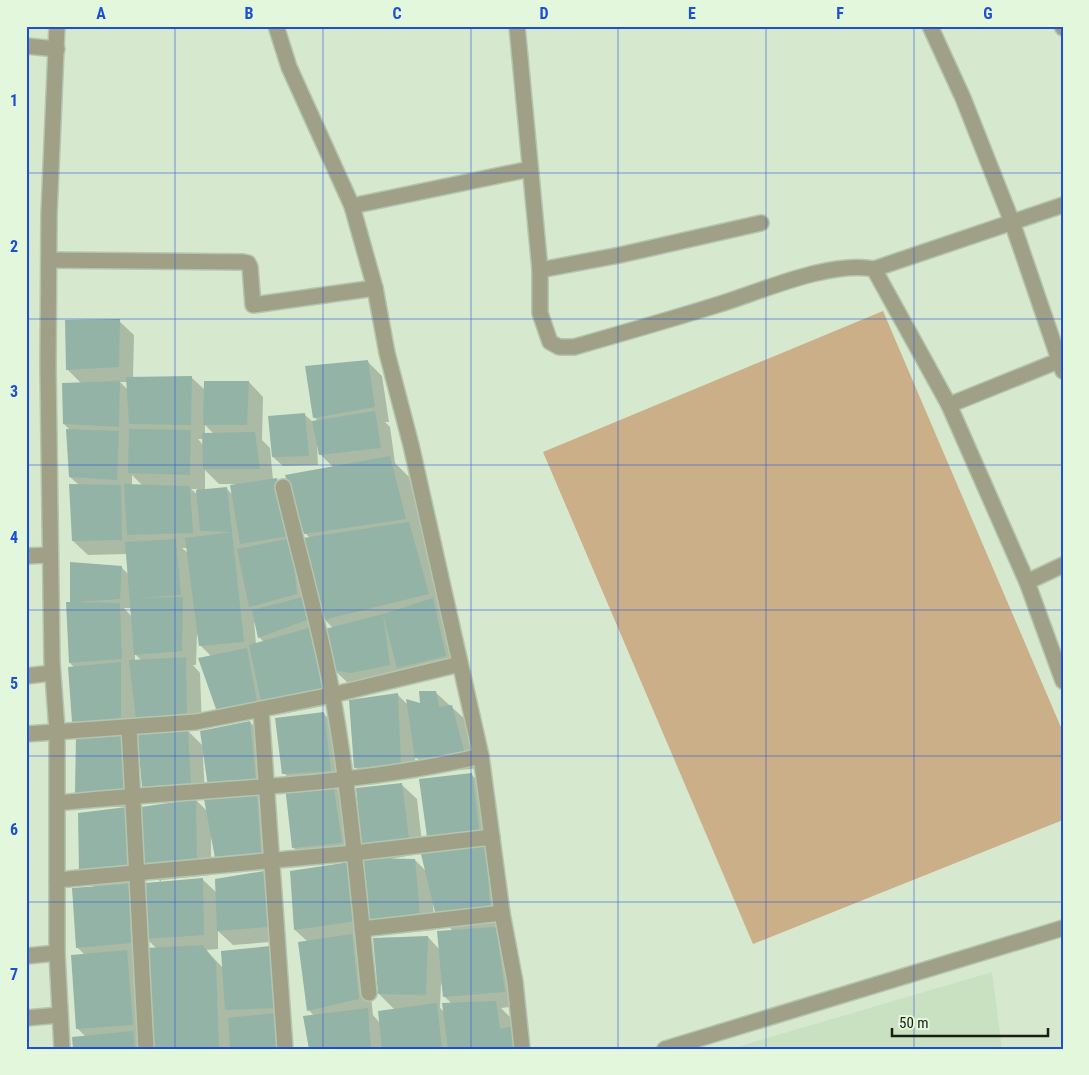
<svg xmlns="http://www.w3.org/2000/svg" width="1089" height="1075" viewBox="0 0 1089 1075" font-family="'Roboto Condensed',sans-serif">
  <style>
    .built { fill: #c9e1c0 }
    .green { fill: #cbaf88 }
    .shadow { fill: #0003; fill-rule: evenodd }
    .building { fill: #92b3a6 }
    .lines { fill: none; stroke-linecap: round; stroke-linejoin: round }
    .minor-casing { stroke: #b4c5ae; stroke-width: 18 }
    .tertiary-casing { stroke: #b4c5ae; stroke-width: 18 }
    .minor { stroke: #a0a087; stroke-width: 15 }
    .tertiary { stroke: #a0a087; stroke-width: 15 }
    .grid { fill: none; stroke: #1d4ed8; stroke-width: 1; stroke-opacity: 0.55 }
    .neatline { fill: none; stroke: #1d4ed8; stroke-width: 2 }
    .grid-label { font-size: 16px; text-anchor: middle; font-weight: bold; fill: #1d4ed8 }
  </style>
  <rect width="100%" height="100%" fill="#d6e9cf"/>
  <path class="built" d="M992,972L1002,1049H730Z"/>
  <path class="green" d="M883,311L1063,732V820L753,944L543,452Z"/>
  <g class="shadow">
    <path d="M119,321L134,335L133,378H192L205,390L249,382L263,397L262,440L270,448L273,480L276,479L293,495L334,468L320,454L318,445H317L318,465L283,466L273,457L305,415L313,422L318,421L314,417L368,362L382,376L389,422H385L390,427L395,463L409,477L425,538H423L428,543L460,671L349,684L331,667L339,703L277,715L269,707L271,715L231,724L217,709L211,656L200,645L197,633L196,665H193L200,673L202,727L186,729L204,747L250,722L264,737L270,796L258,797L271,810L275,869L231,872L216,858L211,836V875L161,880V882L142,864L143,886H130L143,900L202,879L217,893L264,872L278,887L283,941L233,945L218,931V949L206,950L223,968L270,947L285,962L291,1049H151L147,958L134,959L141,966L147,1049H75L86,1037L77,1028L85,955L77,947L95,888L80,873L125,809V807H91L76,792L87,735L73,721L75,668L70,663L71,601L121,567L129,575L127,554L88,555L73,541L79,485L70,477L71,431L64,424L82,384L67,369ZM120,382H127L128,390ZM205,425L214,434H205ZM198,439H203V445ZM205,470L219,484H236L233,495L226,488L205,490ZM132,475L143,486H132ZM191,489H197L198,495ZM294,507H296L305,533L310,538L324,619L333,628L313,630ZM182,548H187L188,553ZM124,608H131L132,617ZM254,621L259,637L264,642L256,644ZM135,654L142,661H135ZM135,717L151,733L140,752L122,733L136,732ZM138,754H140L143,786L158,801L205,797L203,756H205L222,799L208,812L196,800L143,825L125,807H138ZM145,937L157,949L145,950Z"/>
    <path d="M435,692L467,721L479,768L431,773L415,756L416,778L370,782L356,767L398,695L408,705H421Z"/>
    <path d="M324,714L338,728L345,786H334L348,799L356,858L308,862L293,847L297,786L284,773Z"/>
    <path d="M471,774L486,789L504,926L494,927L510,943L519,1006L501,1008L510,1017L512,1028L529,1049H310L314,1016L309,1010L308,942L295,930L378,859L362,844L402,785L417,799L423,851ZM423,853L427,872L415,860H385ZM433,898L437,915L453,931L440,950L428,937L379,994L395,1010L380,1023L373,1015L366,950L354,938L371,935L369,918L385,935L434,930ZM441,982L444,996L452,1004L445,1013L440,1008Z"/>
  </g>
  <g class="building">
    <path d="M120,319L119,367L66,370L65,320Z"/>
    <path d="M368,360L375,407L313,418L305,366Z"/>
    <path d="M192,376L191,425L129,424L126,377Z"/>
    <path d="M120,381L119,427L63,424L62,383Z"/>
    <path d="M204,381H249L247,425H203Z"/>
    <path d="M375,411L381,448L319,455L312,421Z"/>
    <path d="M305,413L309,456L272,457L268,416Z"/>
    <path d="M66,429L119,431L117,480L69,477Z"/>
    <path d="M129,429L191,430L190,475L128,473Z"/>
    <path d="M255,432L260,469H203L202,433Z"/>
    <path d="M390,456L406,519L304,534L285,475Z"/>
    <path d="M277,478L290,536L240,544L230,485Z"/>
    <path d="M69,484L121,485L122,540L72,541Z"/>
    <path d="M124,484L190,486L193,533L127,535Z"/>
    <path d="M227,487L232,532L244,642L199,646L185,538L232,532L200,531L196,490Z"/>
    <path d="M409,522L429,594L323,620L303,538Z"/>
    <path d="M291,538L297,594L249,607L237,549Z"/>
    <path d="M176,539L181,595L138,598L183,597L182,651L134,655L125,542Z"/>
    <path d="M70,562L122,566L120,599L75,602L120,603L122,659L69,663L66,602H70Z"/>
    <path d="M303,597L312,618L258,638L252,610Z"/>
    <path d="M433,598L446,656L397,668L383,614Z"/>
    <path d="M383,614L390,665L351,673L333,670L325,629Z"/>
    <path d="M312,627L325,688L261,701L249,645Z"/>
    <path d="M247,648L257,701L216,709L198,658Z"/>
    <path d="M186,657L187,713L136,720L129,660Z"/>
    <path d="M121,662V718L72,722L68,667Z"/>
    <path d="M419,691H436L439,707L452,705L465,754L415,758L406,699L420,703Z"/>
    <path d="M398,693L401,764L354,768L349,700Z"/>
    <path d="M324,712L331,771L282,774L275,718Z"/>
    <path d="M250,721L256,782L208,787L200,731Z"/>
    <path d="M188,729L191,783L142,787L137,732Z"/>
    <path d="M76,734H124V793H75Z"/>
    <path d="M472,773L480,836L427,837L419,779Z"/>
    <path d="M333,783L342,843L292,848L285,786Z"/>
    <path d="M402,783L409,839L361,845L356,788Z"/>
    <path d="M257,794L261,855L215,858L204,799Z"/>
    <path d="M196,799L197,860L143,866L141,807Z"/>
    <path d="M127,807L129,871L79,874L78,813Z"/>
    <path d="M487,846L490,912L436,916L420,850Z"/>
    <path d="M360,858L415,859L420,916L369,921Z"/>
    <path d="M350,862L357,921L294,930L290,871Z"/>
    <path d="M264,871L268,927L217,931L215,879Z"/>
    <path d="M203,878L204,935L145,939V883Z"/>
    <path d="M129,884L131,943L76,948L72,888Z"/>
    <path d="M496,927L505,992L443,997L437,931Z"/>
    <path d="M352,934L359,999L307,1011L298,942Z"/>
    <path d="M428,936L426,995L378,994L373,938Z"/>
    <path d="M203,945L216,963L219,1049H149L145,948Z"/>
    <path d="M270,946L276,1008L225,1010L221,951Z"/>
    <path d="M127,950L133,1025L76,1029L71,955Z"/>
    <path d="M496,1001L500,1029L513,1026L516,1049H448L442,1003Z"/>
    <path d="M437,1003L442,1049H382L378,1011Z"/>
    <path d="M368,1008L371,1049H309L303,1016Z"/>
    <path d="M275,1013L279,1049H230L228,1018Z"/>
    <path d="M133,1031L135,1049H73L72,1037Z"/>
  </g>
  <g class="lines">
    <g class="minor-casing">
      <g id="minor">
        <path d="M57,26L49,214L48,368L52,662L57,730V953L62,1049"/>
        <path d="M276,26L289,67L352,206L375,288L387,353L411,445L481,756L502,913L515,982L522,1049"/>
        <path d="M517,26L540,270V313L550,342L559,347H574C623,333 672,319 720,304C762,291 831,260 874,269L949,405L1027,582L1063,681"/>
        <path d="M930,26L963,98L1012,222L1063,371"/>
        <path d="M1062,26L1063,28"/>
        <path d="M26,46L57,49"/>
        <path d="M352,206L530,169"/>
        <path d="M49,260L243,262L248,263L250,267L253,305L375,288"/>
        <path d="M874,269L1063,205"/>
        <path d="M540,270L620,255L761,223"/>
        <path d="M949,405L1063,359"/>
        <path d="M283,487C299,555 319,623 332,693C350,791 358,893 369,993"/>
        <path d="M26,556L50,555"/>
        <path d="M1027,582L1063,565"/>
        <path d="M26,676L52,673"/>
        <path d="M261,710L285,1049"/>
        <path d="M129,727L146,1049"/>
        <path d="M26,734L196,722L332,695L460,664"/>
        <path d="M57,803C199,788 342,789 481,756"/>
        <path d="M57,880L354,853L492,837"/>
        <path d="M362,929L502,913"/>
        <path d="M26,956L57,953"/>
        <path d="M26,1018L60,1015"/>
      </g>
    </g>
    <g class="tertiary-casing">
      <path id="tertiary" d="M665,1049L1063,928"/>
    </g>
    <use href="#minor" class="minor"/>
    <use href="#tertiary" class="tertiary"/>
  </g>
  <path class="grid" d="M175,26V1049M323,26V1049M471,26V1049M618,26V1049M766,26V1049M914,26V1049M26,173H1063M26,319H1063M26,465H1063M26,610H1063M26,756H1063M26,902H1063"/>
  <rect width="1089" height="1075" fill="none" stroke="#e3f7dc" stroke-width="55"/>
  <path d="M892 1028v8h156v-8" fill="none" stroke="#181f16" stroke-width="2.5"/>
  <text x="899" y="1028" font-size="15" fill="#181f16" stroke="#e3f7dc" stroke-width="4" paint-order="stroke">50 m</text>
  <rect x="28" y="28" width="1034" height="1020" class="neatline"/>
  <g class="grid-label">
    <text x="101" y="19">A</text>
    <text x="249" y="19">B</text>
    <text x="397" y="19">C</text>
    <text x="544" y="19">D</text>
    <text x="692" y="19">E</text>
    <text x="840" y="19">F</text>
    <text x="988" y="19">G</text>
    <text x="14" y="106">1</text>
    <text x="14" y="252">2</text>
    <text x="14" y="397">3</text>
    <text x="14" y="543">4</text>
    <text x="14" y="689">5</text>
    <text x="14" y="835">6</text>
    <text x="14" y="980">7</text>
  </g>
</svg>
